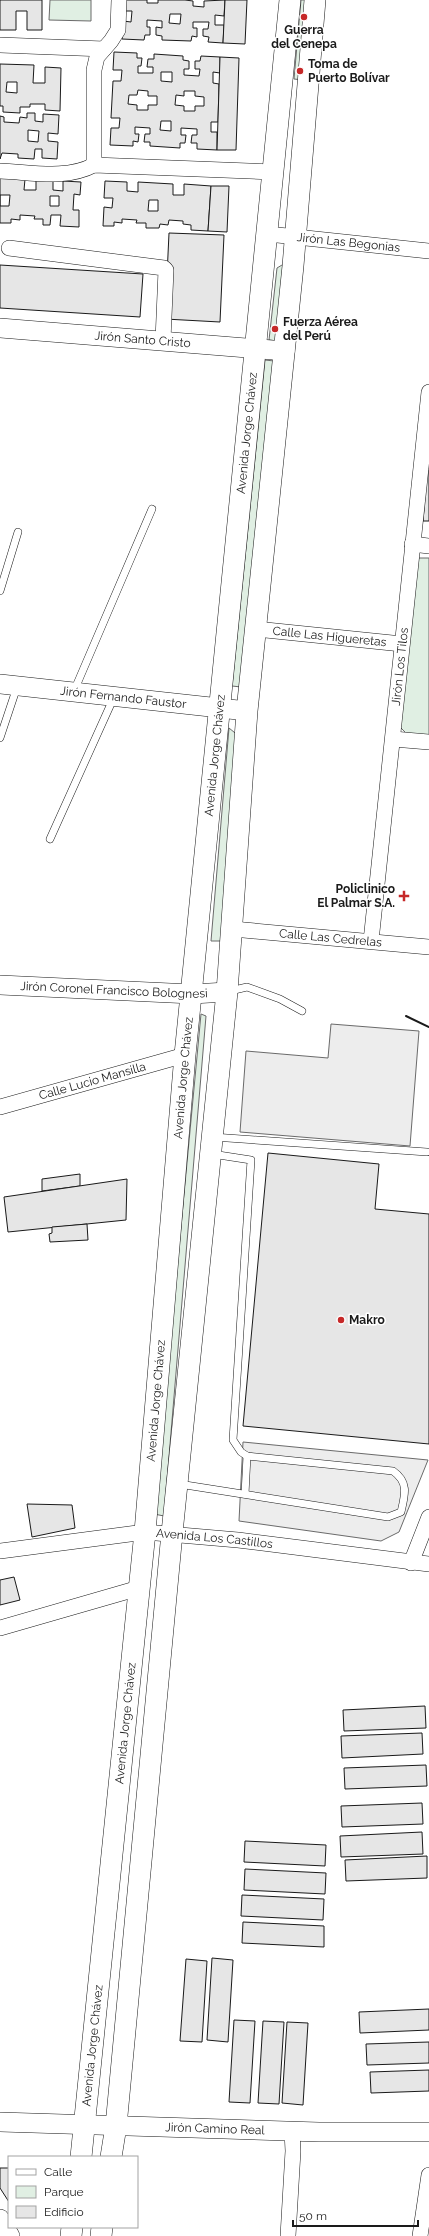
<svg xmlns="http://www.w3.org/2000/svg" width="429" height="2236" viewBox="0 0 429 2236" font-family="Raleway,sans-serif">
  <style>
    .green { fill: #e0efe3; stroke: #6a6a6a }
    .parking { fill: #ededed; stroke: #6a6a6a }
    .building { fill: #e6e6e6; stroke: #1a1a1a; fill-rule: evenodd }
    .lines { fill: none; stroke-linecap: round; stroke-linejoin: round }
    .service-casing { stroke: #1a1a1a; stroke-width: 8 }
    .minor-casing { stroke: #1a1a1a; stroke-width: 16 }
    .tertiary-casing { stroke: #1a1a1a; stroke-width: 20 }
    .secondary-casing { stroke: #1a1a1a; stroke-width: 22 }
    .service { stroke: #fff; stroke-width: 7 }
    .minor { stroke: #fff; stroke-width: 15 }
    .tertiary { stroke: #fff; stroke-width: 19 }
    .secondary { stroke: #fff; stroke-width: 21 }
    .wall { stroke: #1a1a1a; stroke-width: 2 }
    .poi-dot { fill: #c62828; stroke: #fff; stroke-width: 1.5 }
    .labels { text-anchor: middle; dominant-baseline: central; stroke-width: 3; stroke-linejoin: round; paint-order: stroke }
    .poi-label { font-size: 12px; font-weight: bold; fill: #1a1a1a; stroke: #fff; text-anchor: start }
    .street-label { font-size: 12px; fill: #1a1a1a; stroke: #fff }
  </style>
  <rect width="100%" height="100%" fill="#fff"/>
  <g class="green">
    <path d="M50,0H91V21L49,20Z"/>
    <path d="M301,0H310L303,80L294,79Z"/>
    <path d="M287,262L278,341L269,340L277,268Z"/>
    <path d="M265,360L274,361L241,687L232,686Z"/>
    <path d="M413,558H429V737L406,733L400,727Z"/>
    <path d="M229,728L240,737L224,941H211Z"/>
    <path d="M201,1014L206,1016L164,1516L154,1514Z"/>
  </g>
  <g class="parking">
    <path d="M331,1024L419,1031L410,1146L240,1132L246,1051L328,1058Z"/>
    <path d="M243,1442L428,1460L399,1532L381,1541L239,1521Z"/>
  </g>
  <g class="building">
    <path d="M0,0H42V30H27V11H16V30H0Z"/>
    <path d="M123,0H147V3H158V0H185L193,1V6L204,7V1L225,0L224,16L215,15V25H224L223,43L208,42L209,37L203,36V29H208L209,22H193V28H197V37L192,36L191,41L162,40V36L156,35V27L162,28V21L147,20V27H150V35H145L144,40L122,39L123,21L131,22L132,11H123ZM170,14H181L180,24L169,23Z"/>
    <path d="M225,0H247L245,44L223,43Z"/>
    <path d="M114,52L137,53V58H142L141,66H138V73H153V67H147L148,59H154V54L183,56V60L189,61V69H184V75L199,76L200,69H195V61H200L201,56L220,57V73L213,72V83L219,84L218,122H211V132H217V150L197,149V143H191L192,135H197V129L181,128V135H186L185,143H180V148L150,146V142H144L145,134H150V128L135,127V134H139L138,142L133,141V146L110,145L111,128H119L120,118H111L113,81H121L122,70H113ZM161,72H172V82L161,81ZM138,90L148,91V96H157V105H148V110H137V105L128,104L129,95H137ZM184,91H195V96L204,97V106H195V111H184V106L175,105L176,95L184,96ZM161,121H171V131L160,130Z"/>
    <path d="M220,57L239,58L236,150H217Z"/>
    <path d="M0,64L34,65L33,83H45V67L61,68L60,111L45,110V104H30V107H20V113L3,112V106H0ZM7,82H17V93L6,92Z"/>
    <path d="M27,113H35V121L43,122V114L59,115L58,134L48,133V141L58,142L57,159L42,158V149H35L34,159L18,158V154L2,153L0,159V116L4,117V122L19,123L20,117L27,118ZM28,130L39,131L38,142L28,141Z"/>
    <path d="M0,178L25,179L24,190H36V179L53,180V190L63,191V181L81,182L80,195L74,194L73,210H79V227L60,226L61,215H51L50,225H43V219H34L35,216L20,215V220L11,219V223H0ZM0,195H10L9,206H0ZM50,196H59V206H50Z"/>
    <path d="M105,181L127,182V191L138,192V182L173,184V195H184V184L211,186L208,231L191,230V225L183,224V221L169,220L168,225L160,224L159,228H146V223H136L137,220L122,219V223L114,222V226H103L104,207L112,208L113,198H104ZM149,200H158V211H148Z"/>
    <path d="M211,186H229L227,232L208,231Z"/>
    <path d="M169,233L224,235L220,322L165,319Z"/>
    <path d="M0,265L143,274L140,317L0,308Z"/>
    <path d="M427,470L429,471V521H423Z"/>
    <path d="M268,1153L379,1164L375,1209L429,1214V1444L243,1426Z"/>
    <path d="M80,1174V1186L42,1191V1179Z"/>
    <path d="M127,1179L126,1220L8,1232L4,1197Z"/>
    <path d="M87,1224L88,1240L50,1242L49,1234L52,1233V1227Z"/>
    <path d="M27,1504L72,1505L75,1528L32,1537Z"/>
    <path d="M14,1577L20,1600L0,1605V1580Z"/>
    <path d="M425,1706L426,1728L344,1731L343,1710Z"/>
    <path d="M422,1733L423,1754L342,1758L341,1736Z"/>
    <path d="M426,1765L427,1786L345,1789L344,1768Z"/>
    <path d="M422,1803L423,1824L342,1827L341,1806Z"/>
    <path d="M422,1832L423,1854L341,1857L340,1836Z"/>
    <path d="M245,1841L326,1845L325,1866L244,1862Z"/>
    <path d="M427,1856V1878L346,1881L345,1860Z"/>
    <path d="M245,1869L326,1873L325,1894L244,1890Z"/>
    <path d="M242,1895L324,1899L323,1920L241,1916Z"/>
    <path d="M243,1922L324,1926V1947L242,1943Z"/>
    <path d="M212,1958L233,1960L228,2042L207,2040Z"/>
    <path d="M186,1959L207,1961L202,2042L180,2041Z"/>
    <path d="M429,2009V2030L360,2033L359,2012Z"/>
    <path d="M234,2020L255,2021L250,2103L229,2102Z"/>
    <path d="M263,2021L284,2022L279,2104L258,2103Z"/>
    <path d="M287,2022L308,2023L303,2105L282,2103Z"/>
    <path d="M429,2042V2063L367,2065L366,2044Z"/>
    <path d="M429,2070V2091L371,2093L370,2072Z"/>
    <path d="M0,2168H9V2202L0,2188Z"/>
  </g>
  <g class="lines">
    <g class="service-casing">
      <g id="service">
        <path d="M0,591L18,532"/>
        <path d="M74,691L152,509"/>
        <path d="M0,738L17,687"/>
        <path d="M50,839L114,697"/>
        <path d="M230,991L247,987L280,999L302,1011"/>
        <path d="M213,1137L427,1152"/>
        <path d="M179,1484L388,1517L401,1512C405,1495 409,1482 393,1471L247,1456L241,1452L233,1440L251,1160L212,1154"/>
        <path d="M245,1494L247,1456"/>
      </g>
    </g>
    <g class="minor-casing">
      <g id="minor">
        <path d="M0,45L104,49"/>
        <path d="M94,165V70L97,57L111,41L118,30L119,0"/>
        <path d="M0,171C31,172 66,180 94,165L274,172"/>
        <path id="s1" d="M268,234L429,251"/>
        <path d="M9,248L164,268L166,270L163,340"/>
        <path d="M412,544L429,546"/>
        <path id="s2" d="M256,629L402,644"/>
        <path d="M393,739L429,742"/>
        <path id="s3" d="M233,929L429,947"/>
        <path id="s4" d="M371,941L429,392"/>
        <path id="s5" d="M0,1107L185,1055"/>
        <path id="s6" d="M0,1551L145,1532L238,1540L429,1564"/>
        <path d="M411,1563L429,1517"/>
        <path d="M0,1628L139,1588"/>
        <path d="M288,2236L293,2151L292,2131"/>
        <path d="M420,2236L429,2175"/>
      </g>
    </g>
    <g class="tertiary-casing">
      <g id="tertiary">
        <path id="s7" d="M0,328L285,351"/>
        <path id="s8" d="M0,684L247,711"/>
        <path id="s9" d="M0,985L192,994L227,992"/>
        <path id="s10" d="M0,2122L319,2132H429"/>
        <path d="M0,2219L10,2236"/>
      </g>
    </g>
    <g class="secondary-casing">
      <g id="secondary">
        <path id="s11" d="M81,2157L145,1532L185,1055L290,0"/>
        <path d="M111,2157L116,2126L172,1533L227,992L247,711L293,266L315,0"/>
        <path d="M71,2236L72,2227"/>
        <path d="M101,2236L102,2227"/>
      </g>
    </g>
    <use href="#service" class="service"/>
    <use href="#minor" class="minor"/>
    <use href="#tertiary" class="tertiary"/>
    <use href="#secondary" class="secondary"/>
    <path class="wall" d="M406,1016L429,1027"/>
  </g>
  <g class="poi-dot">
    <circle cx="304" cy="17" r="4"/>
    <circle cx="300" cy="71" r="4"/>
    <circle cx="275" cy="329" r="4"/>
    <path d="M402 890h4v4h4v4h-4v4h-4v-4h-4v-4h4z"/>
    <circle cx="341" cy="1320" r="4"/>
  </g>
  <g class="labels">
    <g class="poi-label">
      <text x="304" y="30" text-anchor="middle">Guerra<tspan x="304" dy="14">del Cenepa</tspan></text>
      <text x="308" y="64">Toma de<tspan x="308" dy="14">Puerto Bolívar</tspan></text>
      <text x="283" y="322">Fuerza Aérea<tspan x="283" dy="14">del Perú</tspan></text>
      <text x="395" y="889" text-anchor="end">Policlinico<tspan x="395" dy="14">El Palmar S.A.</tspan></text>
      <text x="349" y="1320">Makro</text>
    </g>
    <g class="street-label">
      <text stroke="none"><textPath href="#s1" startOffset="81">Jirón Las Begonias</textPath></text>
      <text stroke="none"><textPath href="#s7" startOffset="143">Jirón Santo Cristo</textPath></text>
      <text stroke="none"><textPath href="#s11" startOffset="1732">Avenida Jorge Chávez</textPath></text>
      <text stroke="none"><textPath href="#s2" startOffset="74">Calle Las Higueretas</textPath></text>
      <text stroke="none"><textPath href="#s4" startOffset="276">Jirón Los Tilos</textPath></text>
      <text stroke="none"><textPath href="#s8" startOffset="124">Jirón Fernando Faustor</textPath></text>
      <text stroke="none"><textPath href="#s11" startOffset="1408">Avenida Jorge Chávez</textPath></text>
      <text stroke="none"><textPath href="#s3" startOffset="98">Calle Las Cedrelas</textPath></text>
      <text stroke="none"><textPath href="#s9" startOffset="114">Jirón Coronel Francisco Bolognesi</textPath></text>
      <text stroke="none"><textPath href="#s11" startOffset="1084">Avenida Jorge Chávez</textPath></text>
      <text stroke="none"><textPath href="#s5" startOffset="96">Calle Lucio Mansilla</textPath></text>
      <text stroke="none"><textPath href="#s11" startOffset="760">Avenida Jorge Chávez</textPath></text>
      <text stroke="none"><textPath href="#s6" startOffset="216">Avenida Los Castillos</textPath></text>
      <text stroke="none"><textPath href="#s11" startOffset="436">Avenida Jorge Chávez</textPath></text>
      <text stroke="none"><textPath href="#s11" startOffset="112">Avenida Jorge Chávez</textPath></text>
      <text stroke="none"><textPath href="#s10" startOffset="215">Jirón Camino Real</textPath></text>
    </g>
  </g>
  <rect x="8" y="2156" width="130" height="72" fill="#ffffff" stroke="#a3a3a3"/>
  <rect x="16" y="2169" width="20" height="6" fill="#ffffff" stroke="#a3a3a3"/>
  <text x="44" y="2176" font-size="12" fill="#1a1a1a">Calle</text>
  <rect x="16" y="2186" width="20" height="12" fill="#e0efe3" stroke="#a3a3a3"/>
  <text x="44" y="2196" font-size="12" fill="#1a1a1a">Parque</text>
  <rect x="16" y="2206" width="20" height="12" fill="#e6e6e6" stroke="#a3a3a3"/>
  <text x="44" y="2216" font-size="12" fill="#1a1a1a">Edificio</text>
  <path d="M293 2220v6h125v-6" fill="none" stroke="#1a1a1a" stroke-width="2"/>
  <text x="299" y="2220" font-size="12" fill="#1a1a1a" stroke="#ffffff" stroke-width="3" paint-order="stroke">50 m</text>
</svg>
